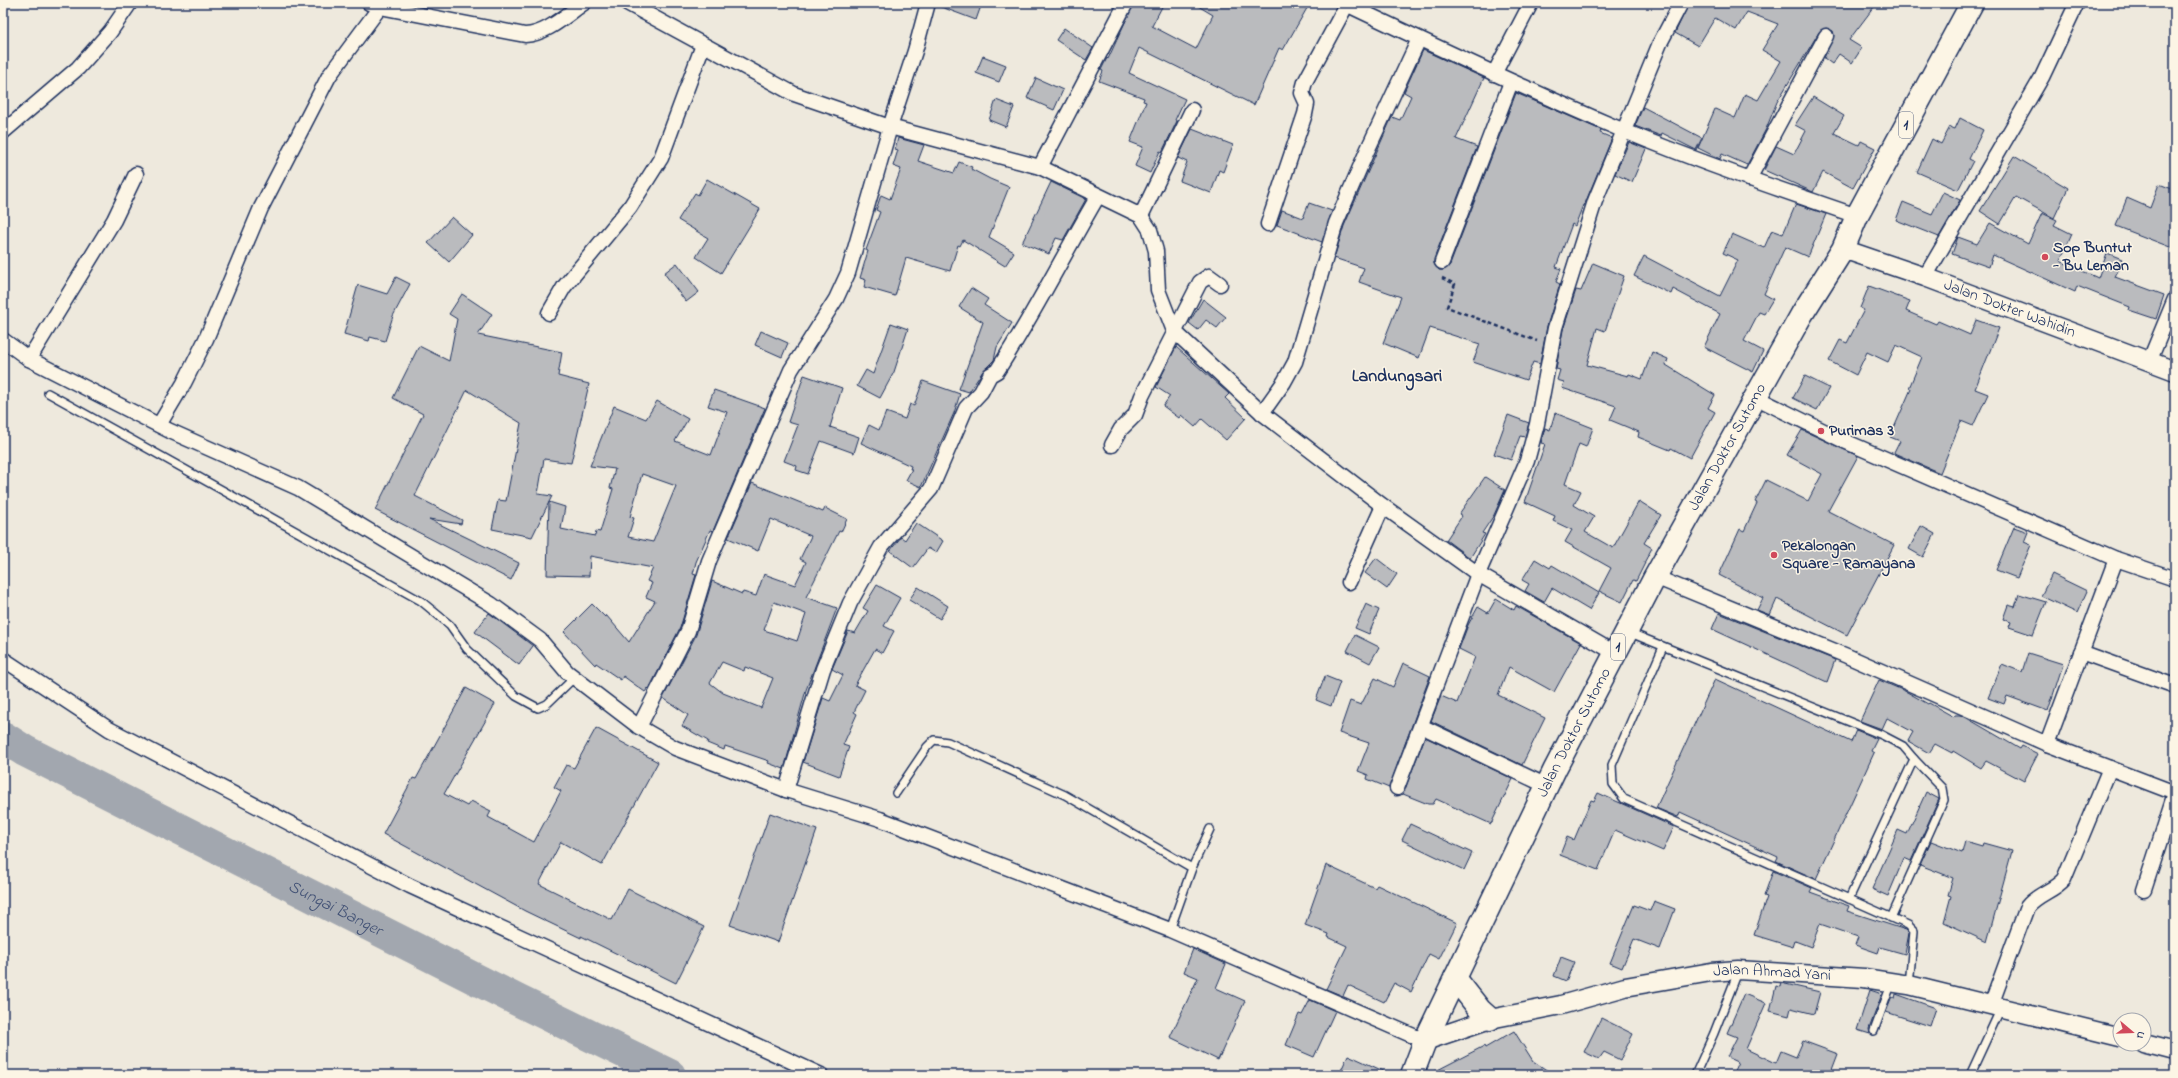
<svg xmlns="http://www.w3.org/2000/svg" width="2178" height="1078" viewBox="0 0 2178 1078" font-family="'Indie Flower',sans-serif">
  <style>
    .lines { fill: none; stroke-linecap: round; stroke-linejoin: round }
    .river { stroke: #a2a7af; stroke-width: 32 }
    .building { fill: #babbbe; stroke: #1b2f5e; fill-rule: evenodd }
    .service-casing { stroke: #1b2f5e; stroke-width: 10 }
    .minor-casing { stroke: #1b2f5e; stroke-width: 17 }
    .tertiary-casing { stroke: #1b2f5e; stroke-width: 21 }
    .trunk-casing { stroke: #1b2f5e; stroke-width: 25 }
    .path { stroke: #1b2f5e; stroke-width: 2.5; stroke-dasharray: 4 3; stroke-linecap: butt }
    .service { stroke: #fcf5e5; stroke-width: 7 }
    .minor { stroke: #fcf5e5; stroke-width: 14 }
    .tertiary { stroke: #fcf5e5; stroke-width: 18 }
    .trunk { stroke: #fcf5e5; stroke-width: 22 }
    .poi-dot { fill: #d1495b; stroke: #fcf5e5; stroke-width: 1.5 }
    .labels { text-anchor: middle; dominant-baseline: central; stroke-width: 3; stroke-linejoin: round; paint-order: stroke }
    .shield { fill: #fcf5e5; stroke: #5e6a86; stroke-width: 1 }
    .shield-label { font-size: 15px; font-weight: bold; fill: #1b2f5e }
    .poi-label { font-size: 16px; font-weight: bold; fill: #1b2f5e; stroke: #fcf5e5; text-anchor: start }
    .street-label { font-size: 16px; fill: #1b2f5e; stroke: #fcf5e5 }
    .water-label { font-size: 17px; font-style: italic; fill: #445376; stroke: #fcf5e5 }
    .quarter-label { font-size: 18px; font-weight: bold; fill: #1b2f5e; stroke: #fcf5e5 }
  </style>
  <rect width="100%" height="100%" fill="#eee9dd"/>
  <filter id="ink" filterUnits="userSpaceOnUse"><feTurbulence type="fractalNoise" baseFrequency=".025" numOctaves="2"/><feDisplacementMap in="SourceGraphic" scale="8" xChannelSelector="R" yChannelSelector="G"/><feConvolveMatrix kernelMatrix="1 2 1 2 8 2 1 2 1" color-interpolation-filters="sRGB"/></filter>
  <g filter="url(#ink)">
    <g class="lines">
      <path class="river" id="s1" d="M3,737L25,751L517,1000L670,1075"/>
    </g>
    <g class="building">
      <path d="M936,3H982L976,20L936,5Z"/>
      <path d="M1134,3H1164L1152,26L1196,49L1213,15L1193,3H1310L1283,50L1279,48L1254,105L1139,48L1129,73L1185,99L1175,120L1177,121L1162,152L1160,151L1150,173L1135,166L1143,147L1130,142L1146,102L1143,101L1144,98L1099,81L1103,71L1101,70L1107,58L1108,59Z"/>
      <path d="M1689,3H1877L1849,40L1862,48L1852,63L1839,54L1832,64L1824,58L1834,35L1833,31L1826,28L1819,32L1777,102L1766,129L1747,165L1722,154L1720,159L1698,148L1715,109L1735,118L1745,94L1758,100L1781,61L1762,50L1778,24L1747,12L1736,30L1715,18L1698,46L1675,33Z"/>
      <path d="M1064,28L1093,48L1086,60L1056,40Z"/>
      <path d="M1423,50L1484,78L1456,139L1477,147L1434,259V264L1439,270H1444L1450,265L1516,93L1601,130L1600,133L1612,138L1584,206L1583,205L1575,226L1572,224L1556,267L1561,269L1556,282L1560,284L1547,326L1540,364L1533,362L1526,380L1473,362L1480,344L1430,328L1419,358L1383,343L1401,297L1359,282L1364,268L1334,258L1344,226L1392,117L1400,120L1411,96L1404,92Z"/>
      <path d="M983,56L1006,65L999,82L976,73Z"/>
      <path d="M1036,78L1063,90L1054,110L1027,98Z"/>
      <path d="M1813,97L1844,116L1834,133L1859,145L1861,141L1875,148L1853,188L1823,172L1813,192L1764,170L1776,146L1794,154L1806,131L1795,125Z"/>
      <path d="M996,100L1014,107L1006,127L989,120Z"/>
      <path d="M1643,107L1702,138L1696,150L1662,133L1661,136L1635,126Z"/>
      <path d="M1960,118L1983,130L1969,159L1973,161L1958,190L1917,172L1932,139L1941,144L1950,127L1955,129Z"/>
      <path d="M1192,129L1233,145L1223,172L1219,170L1211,193L1180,181L1187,162L1178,158Z"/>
      <path d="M898,138L924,145L918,161L954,173L959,162L972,167L971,169L990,179L1009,187L989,237L1014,252L1005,266L963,240L960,246L958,245L950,271L906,258L895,296L864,287L866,280L860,278L868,251L866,250L880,212L876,210L881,195L890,199L901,169L893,166L898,150L895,149Z"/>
      <path d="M1629,142L1646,149L1632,182L1615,174Z"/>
      <path d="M2014,156L2068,188L2054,218L2016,197L2000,224L1980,211Z"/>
      <path d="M707,179L760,209L721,273L696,257L708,238L678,220L695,193L698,195Z"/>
      <path d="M1051,182L1086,199L1063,240L1056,238L1049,254L1022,243Z"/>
      <path d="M2159,184L2175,190V249L2116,226L2127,198L2150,208Z"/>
      <path d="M1943,192L1960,200L1939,237L1896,220L1903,202L1932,214Z"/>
      <path d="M1309,203L1332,211L1322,242L1277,225L1282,210L1303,218Z"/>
      <path d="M1796,204L1826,214L1808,257L1785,247L1764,294L1773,299L1764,314L1759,312L1744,341L1763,351L1753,372L1704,347L1720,314L1673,289L1671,294L1634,276L1644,256L1720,296L1738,260L1723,253L1732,234L1764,248L1772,230L1783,234Z"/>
      <path d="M2042,213L2057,220L2054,225L2072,234L2060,261L2098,278L2107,253L2122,259L2115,277L2164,295L2156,319L2129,310L2130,307L2077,286L2075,292L1993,255L1989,267L1952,254L1958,237L1977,244L1990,223L2028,244Z"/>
      <path d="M452,217L472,235L449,262L428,243Z"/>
      <path d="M677,263L699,292L686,302L664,273Z"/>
      <path d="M1593,263L1624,276L1605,331L1597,328L1587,365L1628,376L1629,374L1642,379L1652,352L1668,359L1666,365L1715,395L1708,408L1715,412L1690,458L1671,448L1670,450L1638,437L1639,432L1610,420L1616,406L1562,388L1564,382L1557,380L1560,370L1556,369L1563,330L1576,290L1581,291Z"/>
      <path d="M396,277L410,284L393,316L385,341L370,337L369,341L344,334L358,285L387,294Z"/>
      <path d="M1869,286L1910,301L1906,311L1936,324L1938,321L1970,335L1976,320L1999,328L1975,389L1988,394L1973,426L1961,421L1940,473L1894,453L1900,441L1890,437L1911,389L1909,388L1922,357L1896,345L1888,362L1867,352L1856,375L1829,361L1840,340L1847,343L1864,310L1860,308Z"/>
      <path d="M971,288L988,299L984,305L1012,323L997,347L994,360L983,371L969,392L959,389L983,322L959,307Z"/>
      <path d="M462,294L492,314L478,335L562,352L558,376L589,384L571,463L544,459L538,494L552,496L532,537L492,529L498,500L506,501L521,423L467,390L415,496L462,520L461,524L429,519L519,563L511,580L375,510L423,414L393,398L419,346L449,361L457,319L449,314Z"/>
      <path d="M1203,299L1226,317L1217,328L1206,320L1198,330L1189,323Z"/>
      <path d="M891,323L908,329L894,372L880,398L857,386L866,370L873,374Z"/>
      <path d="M761,331L788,343L782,357L755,345Z"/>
      <path d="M1176,347L1229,394L1225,398L1246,418L1226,440L1202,419L1195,427L1181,415L1179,418L1163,406L1170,396L1156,387Z"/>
      <path d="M804,375L842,388L830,427L859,437L854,453L821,441L808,474L796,470L797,466L784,461L798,425L788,422Z"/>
      <path d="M1805,376L1829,388L1817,410L1793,398Z"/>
      <path d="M923,381L960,394L954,413L921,487L906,480L912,469H910L911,466L861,443L869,425L879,430L886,412L905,419L910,404L914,406Z"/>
      <path d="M714,390L765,408L713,531L710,530L696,562L693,574L696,575L680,628L649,689L648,688L645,692L623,676L621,680L596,663L595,665L564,632L592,604L605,617L606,615L629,642L655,601L646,597L652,583L647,581L653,568L590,556L589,576L547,575L549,502L565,507L561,529L595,536L596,531L600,532L613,489L610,488L615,469L590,466L614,406L646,419L657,401L688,419L675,441L711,455L727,412L708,406ZM642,474L676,486L653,542L628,537L634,518L630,517Z"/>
      <path d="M1555,413L1593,428L1586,447L1579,444L1565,484L1581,491L1574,505L1594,517L1585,532L1613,548L1639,501L1661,515L1644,543L1652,548L1644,563H1645L1636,581L1633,580L1622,602L1599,591L1611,568L1565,542L1572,530L1553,521L1555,516L1525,502L1545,444L1541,443L1545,428L1550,430Z"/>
      <path d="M1508,415L1529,423L1525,437L1520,436L1511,460L1494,454Z"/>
      <path d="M1802,430L1858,456L1828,511L1894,545L1847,635L1777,599L1770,615L1757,610L1763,598L1719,575L1740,529L1744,531L1757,503L1755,502L1766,480L1808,501L1822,474L1787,455Z"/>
      <path d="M1485,477L1505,490L1494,515L1482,533L1485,534L1470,558L1446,540L1462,516L1459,514Z"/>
      <path d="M752,483L823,512L825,508L847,519L841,532L839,531L806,597L837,608L806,690L784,769L768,763L769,761L725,746L724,750L707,743L708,741L682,726L688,715L663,698L696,635L712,581L742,594L743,592L756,596L764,574L795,585L806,562L800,559L811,536L771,519L758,551L728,538ZM774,602L806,614L797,641L764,630ZM722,662L744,671L745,667L773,678L761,708L723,693L710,683Z"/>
      <path d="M916,523L943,541L936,553L928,548L913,568L890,551L901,537L905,540Z"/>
      <path d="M1921,526L1935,534L1923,557L1909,549Z"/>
      <path d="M2014,527L2028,532L2024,542L2031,545L2017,578L1996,570Z"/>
      <path d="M1376,558L1397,574L1387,589L1365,573Z"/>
      <path d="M1535,559L1550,568L1552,565L1599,593L1589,610L1552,588L1544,602L1525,591L1529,584L1522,580Z"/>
      <path d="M2052,574L2087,591L2077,613L2041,596Z"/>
      <path d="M877,585L900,598L884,626L894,631L882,653L875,649L855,685L865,690L854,712L857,714L843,745L849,747L839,776L803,762L823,698L830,701L843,675L832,669L848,631L855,633L868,611L863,608Z"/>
      <path d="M918,587L948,606L940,619L909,600Z"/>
      <path d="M2019,594L2046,602L2033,635L2009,627L2011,622L2003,619L2008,605L2015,607Z"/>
      <path d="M1496,599L1514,610L1516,606L1581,643L1554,692L1509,667L1498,695L1545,718L1522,765L1431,721L1441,696L1457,703L1475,657L1459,649L1468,625L1478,607L1488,613Z"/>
      <path d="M1366,604L1379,610L1369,634L1355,628Z"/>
      <path d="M489,613L533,646L519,665L475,632Z"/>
      <path d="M1719,613L1835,660L1827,682L1712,629Z"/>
      <path d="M1355,635L1379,647L1370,663L1347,651Z"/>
      <path d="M2028,653L2063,664L2048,711L2007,696L2004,704L1988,698L2002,664L2022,672Z"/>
      <path d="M1403,663L1430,676L1389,788L1367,779L1368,775L1358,771L1369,743L1339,733L1350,701L1361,705L1375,678L1393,687Z"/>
      <path d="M1325,676L1340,682L1331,706L1316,700Z"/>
      <path d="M1715,679L1851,742L1856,730L1877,739L1871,751L1874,753L1816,879L1776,861L1778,857L1680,812L1678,817L1656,808Z"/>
      <path d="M1879,680L1907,692L1928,704L1929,703L1954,717L1955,715H1960L1965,717L2020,749L2022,746L2038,754L2024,781L1986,761L1981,768L1953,751L1952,753L1935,744L1929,753L1908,741L1913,732L1887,718L1882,729L1860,721Z"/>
      <path d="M466,688L495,704L444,794L467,806L471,801L491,811L488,817L534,842L561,791L554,787L566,765L574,768L596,728L658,762L602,865L561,842L539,884L612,920L628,889L704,927L676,983L581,936V938L525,911L383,834L413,778L416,779Z"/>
      <path d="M1425,737L1513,779L1491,824L1436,799L1433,804H1428L1403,794Z"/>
      <path d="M1926,792L1939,799L1911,861L1904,858L1888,896L1872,889L1898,830L1907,834Z"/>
      <path d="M1598,793L1674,827L1663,851L1615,830L1598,870L1560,855L1567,837L1574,840L1591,800L1594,801Z"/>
      <path d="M770,813L817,830L778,942L730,925Z"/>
      <path d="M1410,824L1472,853L1464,870L1402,840Z"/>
      <path d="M1931,841L1962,853L1965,841L1982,846L1983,843L2012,851L1987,942L1944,922L1951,896L1948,895L1953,878L1920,865Z"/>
      <path d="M1326,865L1375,888L1377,885L1457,923L1439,959L1429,954L1411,992L1394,983L1384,1002L1348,985L1343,996L1326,989L1347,946L1328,937L1329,934L1305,925Z"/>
      <path d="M1773,871L1812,888L1810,892L1849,906L1847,911L1906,930L1909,933L1905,954L1880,947L1878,953L1855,945L1858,937L1820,924L1811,947L1795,941L1793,947L1754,935L1767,897L1764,896Z"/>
      <path d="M1654,901L1675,909L1660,949L1634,939L1622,968L1610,963L1634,905L1650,911Z"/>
      <path d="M1193,949L1226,964L1216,988L1245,1001L1218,1060L1170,1037L1198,978L1184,972Z"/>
      <path d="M1561,957L1574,962L1566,981L1554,976Z"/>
      <path d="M1781,983L1820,992L1814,1014L1791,1008L1789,1016L1770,1011L1776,986L1780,987Z"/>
      <path d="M1870,990L1882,994L1869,1029L1870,1034L1857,1030Z"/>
      <path d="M1744,994L1766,1003L1746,1049L1776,1063L1781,1051L1796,1057L1803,1041L1838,1054L1830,1075H1732L1738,1062L1727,1057L1737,1037L1727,1033Z"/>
      <path d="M1896,994L1936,1008L1930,1026L1886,1012L1892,997L1895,998Z"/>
      <path d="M1310,1000L1335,1011L1314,1057L1286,1045L1299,1014L1302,1015Z"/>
      <path d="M1601,1018L1633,1034L1620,1060L1604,1052L1599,1059L1584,1052Z"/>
      <path d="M1514,1031L1533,1061L1554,1075H1428L1484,1046L1485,1048Z"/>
      <path d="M1348,1055L1355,1058L1392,1075H1339Z"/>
    </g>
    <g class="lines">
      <g class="service-casing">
        <g id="service">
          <path d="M48,393L421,601L450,625L467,649L516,696L538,708L547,704L574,678"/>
          <path d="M1628,632L1882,735L1903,746L1914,759L1849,899"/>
          <path d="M1663,647L1612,765L1613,784L1624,799L1908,925L1914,931L1909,985"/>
          <path d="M896,793L927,747L934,740L948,742L1065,795L1192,868L1170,930"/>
          <path d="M1192,868L1210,829"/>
          <path d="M1891,918L1944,800L1942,788L1914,759"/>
          <path d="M1874,1031L1892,982"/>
          <path d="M1695,1075L1714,1033L1738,972"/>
          <path d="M1970,1075L2001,1008"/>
        </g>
      </g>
      <g class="minor-casing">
        <g id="minor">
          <path d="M369,3L380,7L525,35C547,34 566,15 584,3"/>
          <path d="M627,3L794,94L890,127L1040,167L1141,216L1150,230L1156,251L1158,290L1174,331L1262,413L1383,506L1478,574L1615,653"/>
          <path d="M1344,3C1436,47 1528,90 1622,130C1699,162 1778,189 1857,216"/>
          <path d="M1494,74L1531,3"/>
          <path d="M3,132L78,68L110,32L130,3"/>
          <path d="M1040,167L1126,3"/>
          <path d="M1749,179L1826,36"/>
          <path d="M1141,216L1192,110"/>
          <path d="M1268,224L1305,114L1307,104L1302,93L1305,82L1347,4"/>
          <path d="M1442,262L1511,82"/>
          <path d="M1925,277L2042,77L2077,3"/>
          <path d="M549,313L564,287L630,207L661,158L703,45"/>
          <path d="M3,340L29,359L170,431L298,488L491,604L540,640L567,672L639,727L675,748L786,790L880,819L1170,930L1425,1041"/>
          <path d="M29,359L114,220L136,174"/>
          <path d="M2149,362L2175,299"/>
          <path d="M1755,397L1842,440L2116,559L2175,579"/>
          <path d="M1262,413L1284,382L1295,362L1336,223L1367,151L1419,39"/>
          <path d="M159,425L184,383L206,339L261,208L329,76L380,7"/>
          <path d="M1112,445L1121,429L1135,415L1142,396L1200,282L1209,276L1220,284"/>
          <path d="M1655,577L1847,656L2047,744L2175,793"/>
          <path d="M1349,582L1383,506"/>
          <path d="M2081,652L2175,686"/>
          <path d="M3,659L109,729L410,886L821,1075"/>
          <path d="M1421,726L1547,786"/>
          <path d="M639,727L688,631L709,561L791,370L836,299L848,273L890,127L915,51L928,3"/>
          <path d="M2047,744L2116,559"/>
          <path d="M1397,788L1478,574L1527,461L1537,424L1555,328L1595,201L1660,43L1681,3"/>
          <path d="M786,790L823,669L850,603L881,547L931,489L966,408L981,392L990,375L997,371C1034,314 1064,254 1098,196"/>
          <path d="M2144,890L2175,794"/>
          <path d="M1991,1005L2027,907C2037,894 2054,891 2064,879L2110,768"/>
        </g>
      </g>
      <g class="tertiary-casing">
        <g id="tertiary">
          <path id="s2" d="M1843,249L1925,277L2175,371"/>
          <path id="s3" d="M1425,1041L1490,1019L1561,1005L1625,987L1711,972L1738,970L1864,978L1909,985L2120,1037"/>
          <path d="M2144,1043L2175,1051"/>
        </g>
      </g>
      <g class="trunk-casing">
        <g id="trunk">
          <path d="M1455,978L1480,1010L1490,1019"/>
          <path id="s4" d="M1412,1075L1425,1041L1555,769L1655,577L1802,314L1843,249L1857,216L1972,3"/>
        </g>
      </g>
      <path class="path" d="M1442,278L1455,284L1447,307L1537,341"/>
      <use href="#service" class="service"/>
      <use href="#minor" class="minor"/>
      <use href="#tertiary" class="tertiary"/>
      <use href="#trunk" class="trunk"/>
    </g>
  </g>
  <g class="poi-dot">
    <circle cx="2045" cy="257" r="4"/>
    <circle cx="1821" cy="431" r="4"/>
    <circle cx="1774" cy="555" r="4"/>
  </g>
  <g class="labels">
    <g class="shield">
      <rect x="1899" y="112" width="14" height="26" rx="3"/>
      <rect x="1611" y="634" width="14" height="26" rx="3"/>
    </g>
    <g class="shield-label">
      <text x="1906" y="125">1</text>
      <text x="1618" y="647">1</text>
    </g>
    <g class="poi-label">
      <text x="2053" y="248">Sop Buntut<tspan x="2053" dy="18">- Bu Leman</tspan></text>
      <text x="1829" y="431">Purimas 3</text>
      <text x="1782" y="546">Pekalongan<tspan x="1782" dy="18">Square - Ramayana</tspan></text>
    </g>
    <g class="street-label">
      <text stroke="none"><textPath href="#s2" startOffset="177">Jalan Dokter Wahidin</textPath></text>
      <text stroke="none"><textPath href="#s4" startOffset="703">Jalan Doktor Sutomo</textPath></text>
      <text stroke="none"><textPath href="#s4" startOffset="379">Jalan Doktor Sutomo</textPath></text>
      <text stroke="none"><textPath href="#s3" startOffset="356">Jalan Ahmad Yani</textPath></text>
    </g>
    <g class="water-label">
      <text stroke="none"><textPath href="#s1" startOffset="374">Sungai Banger</textPath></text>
    </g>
    <g class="quarter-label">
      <text x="1397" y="377">Landungsari</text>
    </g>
  </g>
  <rect width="2178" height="1078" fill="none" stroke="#fcf5e5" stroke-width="16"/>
  <rect x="8" y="8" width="2162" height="1062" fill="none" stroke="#1b2f5e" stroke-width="1.5" filter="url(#ink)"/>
  <g transform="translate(2132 1032) rotate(109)"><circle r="19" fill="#fcf5e5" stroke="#a2a6af"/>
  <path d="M0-3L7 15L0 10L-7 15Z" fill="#d1495b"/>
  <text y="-6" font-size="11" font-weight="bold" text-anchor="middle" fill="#1b2f5e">U</text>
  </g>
</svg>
